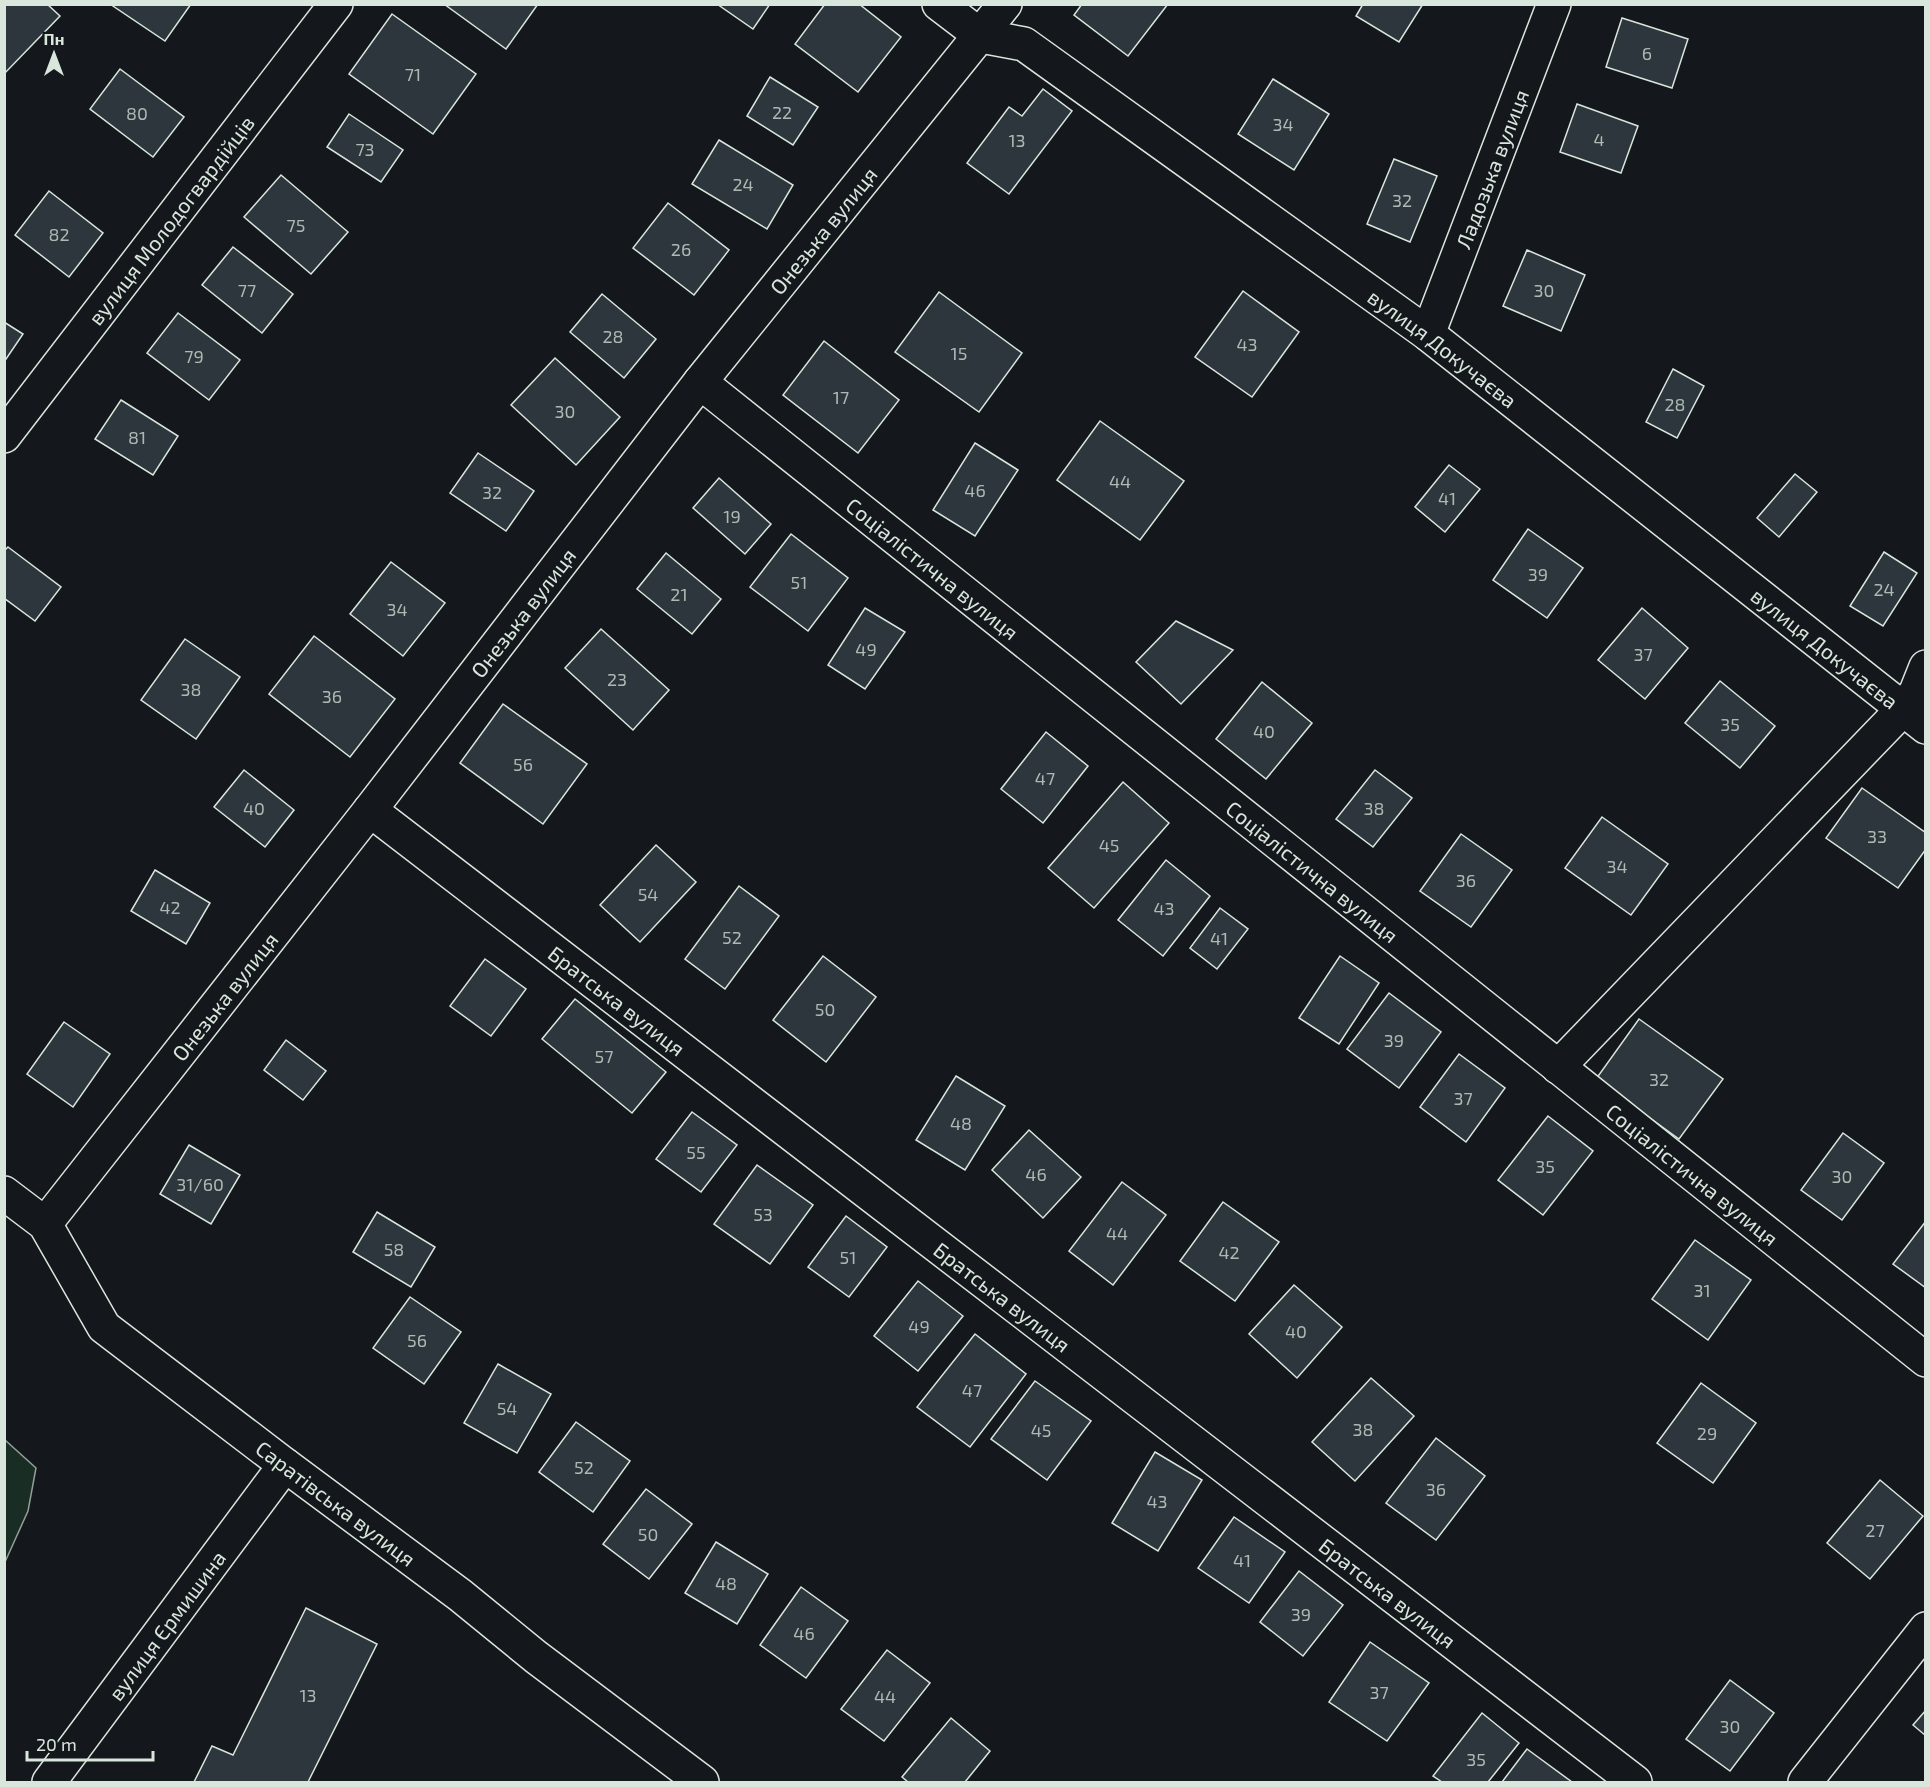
<svg xmlns="http://www.w3.org/2000/svg" width="1930" height="1787" viewBox="0 0 1930 1787" font-family="'Exo 2',sans-serif">
  <style>
    .green { fill: #1a2d24; stroke: #939e99; stroke-width: 1.5 }
    .building { fill: #2c363c; stroke: #d8e6dc; stroke-width: 1.5 }
    .lines { fill: none; stroke-linecap: round; stroke-linejoin: round }
    .street-casing { stroke: #d8e6dc; stroke-width: 36 }
    .secondary-casing { stroke: #d8e6dc; stroke-width: 36 }
    .street { stroke: #14181c; stroke-width: 33 }
    .secondary { stroke: #14181c; stroke-width: 33 }
    .labels { text-anchor: middle; dominant-baseline: central; stroke-width: 4.5; stroke-linejoin: round; paint-order: stroke }
    .number-label { font-size: 18px; fill: #adbab4 }
    .street-label { font-size: 21px; fill: #d8e6dc; stroke: #14181c }
  </style>
  <rect width="100%" height="100%" fill="#14181c"/>
  <path class="green" d="M5,1440L36,1468L28,1511L5,1562Z"/>
  <g class="building">
    <path d="M4,4H47L60,16L4,74Z"/>
    <path d="M110,4H191L165,41Z"/>
    <path d="M444,4H538L506,49Z"/>
    <path d="M717,4H770L753,29Z"/>
    <path d="M825,4H859L901,37L858,92L795,44Z"/>
    <path d="M1082,4H1168L1128,56L1074,15Z"/>
    <path d="M1363,4H1423L1399,42L1356,16Z"/>
    <path d="M392,14L476,74L433,134L349,74Z"/>
    <path d="M1622,18L1688,39L1672,88L1606,67Z"/>
    <path d="M120,69L184,117L153,157L90,109Z"/>
    <path d="M770,77L818,107L793,145L747,116Z"/>
    <path d="M1273,79L1329,114L1294,170L1238,134Z"/>
    <path d="M1043,89L1072,111L1009,194L967,163L1009,107L1022,116Z"/>
    <path d="M1577,104L1638,126L1621,173L1560,152Z"/>
    <path d="M349,114L403,150L381,182L327,147Z"/>
    <path d="M719,140L793,185L767,229L692,184Z"/>
    <path d="M1394,159L1437,176L1410,242L1367,224Z"/>
    <path d="M281,175L348,232L311,274L244,217Z"/>
    <path d="M49,191L103,233L69,277L15,235Z"/>
    <path d="M668,203L729,250L694,295L633,248Z"/>
    <path d="M233,247L293,294L262,333L202,285Z"/>
    <path d="M1527,250L1585,275L1561,331L1503,306Z"/>
    <path d="M1243,291L1299,332L1252,397L1195,357Z"/>
    <path d="M939,292L1022,353L979,412L895,352Z"/>
    <path d="M602,294L656,339L624,378L570,332Z"/>
    <path d="M178,313L240,360L209,400L147,353Z"/>
    <path d="M4,322L23,334L4,362Z"/>
    <path d="M824,341L899,400L858,453L783,395Z"/>
    <path d="M555,358L620,417L576,465L511,405Z"/>
    <path d="M1673,369L1704,386L1677,438L1646,422Z"/>
    <path d="M121,400L178,436L153,475L95,439Z"/>
    <path d="M1100,421L1184,481L1140,540L1057,480Z"/>
    <path d="M975,443L1018,470L975,536L933,510Z"/>
    <path d="M478,453L534,491L506,531L450,493Z"/>
    <path d="M1449,465L1480,489L1445,532L1415,507Z"/>
    <path d="M1795,474L1817,492L1779,537L1757,518Z"/>
    <path d="M719,478L771,524L745,554L693,508Z"/>
    <path d="M1528,529L1583,568L1547,618L1493,580Z"/>
    <path d="M791,534L848,578L808,631L750,587Z"/>
    <path d="M8,547L61,587L35,621L4,598V551Z"/>
    <path d="M1884,552L1917,573L1883,626L1850,606Z"/>
    <path d="M666,553L721,599L692,634L637,589Z"/>
    <path d="M391,562L445,603L403,656L350,614Z"/>
    <path d="M865,608L905,632L865,689L828,665Z"/>
    <path d="M1642,608L1688,648L1645,699L1598,660Z"/>
    <path d="M1176,621L1233,650L1181,704L1136,662Z"/>
    <path d="M601,629L669,690L633,730L565,668Z"/>
    <path d="M314,636L395,699L350,757L269,694Z"/>
    <path d="M185,639L240,677L196,739L141,700Z"/>
    <path d="M1720,681L1775,726L1740,768L1685,723Z"/>
    <path d="M1262,682L1312,723L1266,779L1216,739Z"/>
    <path d="M503,704L587,764L543,824L460,763Z"/>
    <path d="M1046,732L1088,766L1043,823L1001,789Z"/>
    <path d="M244,770L294,810L265,847L214,807Z"/>
    <path d="M1375,770L1412,798L1373,847L1336,819Z"/>
    <path d="M1123,782L1169,823L1094,908L1048,868Z"/>
    <path d="M1862,788L1926,833V849L1898,888L1826,838Z"/>
    <path d="M1602,817L1668,864L1631,915L1565,868Z"/>
    <path d="M1461,834L1512,870L1471,927L1420,891Z"/>
    <path d="M656,845L696,882L640,942L600,905Z"/>
    <path d="M1166,860L1210,896L1163,956L1118,920Z"/>
    <path d="M155,870L210,903L186,944L131,911Z"/>
    <path d="M739,886L779,916L725,989L685,959Z"/>
    <path d="M1220,908L1248,929L1217,969L1190,948Z"/>
    <path d="M823,956L876,997L826,1062L773,1020Z"/>
    <path d="M1340,956L1379,983L1339,1044L1299,1018Z"/>
    <path d="M485,959L526,989L491,1036L450,1006Z"/>
    <path d="M1389,993L1441,1032L1399,1088L1347,1049Z"/>
    <path d="M575,999L666,1072L632,1113L542,1039Z"/>
    <path d="M1639,1019L1723,1079L1679,1139L1596,1079Z"/>
    <path d="M64,1022L110,1054L73,1107L27,1074Z"/>
    <path d="M286,1040L326,1071L303,1100L264,1070Z"/>
    <path d="M1459,1054L1505,1088L1466,1142L1420,1107Z"/>
    <path d="M956,1076L1005,1106L965,1170L916,1140Z"/>
    <path d="M692,1112L737,1145L701,1192L656,1159Z"/>
    <path d="M1548,1116L1593,1151L1543,1215L1498,1180Z"/>
    <path d="M1029,1130L1081,1177L1043,1218L992,1170Z"/>
    <path d="M1843,1133L1884,1163L1842,1220L1801,1190Z"/>
    <path d="M189,1145L240,1175L211,1224L160,1194Z"/>
    <path d="M757,1165L813,1205L770,1264L714,1224Z"/>
    <path d="M1122,1182L1166,1215L1113,1285L1069,1251Z"/>
    <path d="M1223,1202L1279,1242L1235,1301L1180,1261Z"/>
    <path d="M377,1212L435,1247L411,1287L353,1252Z"/>
    <path d="M846,1216L887,1247L849,1297L808,1267Z"/>
    <path d="M1926,1221V1288L1893,1264Z"/>
    <path d="M1695,1240L1751,1280L1708,1340L1652,1299Z"/>
    <path d="M918,1281L963,1316L918,1371L874,1336Z"/>
    <path d="M1294,1285L1342,1327L1297,1378L1249,1334Z"/>
    <path d="M410,1297L461,1332L424,1384L373,1348Z"/>
    <path d="M975,1334L1026,1374L970,1447L917,1407Z"/>
    <path d="M498,1364L551,1394L517,1453L464,1423Z"/>
    <path d="M1371,1378L1414,1416L1355,1481L1312,1442Z"/>
    <path d="M1035,1381L1091,1421L1047,1480L991,1439Z"/>
    <path d="M1701,1383L1756,1423L1713,1483L1657,1443Z"/>
    <path d="M576,1422L630,1461L593,1512L539,1472Z"/>
    <path d="M1436,1438L1485,1476L1436,1540L1386,1503Z"/>
    <path d="M1155,1452L1202,1480L1158,1551L1112,1523Z"/>
    <path d="M1880,1480L1923,1516L1870,1579L1827,1543Z"/>
    <path d="M646,1489L692,1524L649,1579L603,1544Z"/>
    <path d="M1234,1517L1285,1552L1249,1603L1198,1568Z"/>
    <path d="M716,1542L768,1574L737,1624L685,1593Z"/>
    <path d="M1299,1571L1343,1605L1303,1656L1260,1622Z"/>
    <path d="M801,1587L848,1621L806,1678L760,1645Z"/>
    <path d="M306,1608L377,1644L308,1782H194L212,1746L233,1755Z"/>
    <path d="M1370,1642L1429,1683L1387,1741L1329,1702Z"/>
    <path d="M887,1650L930,1683L884,1741L841,1709Z"/>
    <path d="M1730,1680L1774,1713L1730,1771L1686,1739Z"/>
    <path d="M1926,1710V1736L1913,1725Z"/>
    <path d="M1482,1713L1519,1743L1488,1782H1442L1433,1776Z"/>
    <path d="M951,1718L990,1751L965,1782H908L902,1777Z"/>
    <path d="M1527,1749L1572,1782H1502Z"/>
  </g>
  <g class="lines">
    <g class="street-casing">
      <g id="street">
        <path id="s1" d="M939,4L981,36L1024,44L1428,334L1926,727"/>
        <path id="s2" d="M1428,334L1554,4"/>
        <path id="s3" d="M700,382L1926,1360"/>
        <path id="s4" d="M4,436L336,4"/>
        <path id="s5" d="M370,810L1635,1782"/>
        <path d="M1558,1067L1903,709L1916,692L1926,667"/>
        <path d="M4,1193L45,1224L104,1327L285,1465"/>
        <path id="s6" d="M45,1224L370,810L700,382L1005,4"/>
        <path d="M1805,1782L1926,1629"/>
      </g>
    </g>
    <g class="secondary-casing">
      <g id="secondary">
        <path id="s7" d="M49,1782L285,1465L460,1595L536,1657L702,1782"/>
      </g>
    </g>
    <use href="#street" class="street"/>
    <use href="#secondary" class="secondary"/>
  </g>
  <g class="labels">
    <g class="number-label">
      <text x="1647" y="53">6</text>
      <text x="413" y="74">71</text>
      <text x="782" y="112">22</text>
      <text x="137" y="113">80</text>
      <text x="1283" y="124">34</text>
      <text x="1599" y="139">4</text>
      <text x="1017" y="140">13</text>
      <text x="365" y="149">73</text>
      <text x="743" y="184">24</text>
      <text x="1402" y="200">32</text>
      <text x="296" y="225">75</text>
      <text x="59" y="234">82</text>
      <text x="681" y="249">26</text>
      <text x="247" y="290">77</text>
      <text x="1544" y="290">30</text>
      <text x="613" y="336">28</text>
      <text x="1247" y="344">43</text>
      <text x="959" y="353">15</text>
      <text x="194" y="356">79</text>
      <text x="841" y="397">17</text>
      <text x="1675" y="404">28</text>
      <text x="565" y="411">30</text>
      <text x="137" y="437">81</text>
      <text x="1120" y="481">44</text>
      <text x="975" y="490">46</text>
      <text x="492" y="492">32</text>
      <text x="1447" y="498">41</text>
      <text x="732" y="516">19</text>
      <text x="1538" y="574">39</text>
      <text x="799" y="582">51</text>
      <text x="1884" y="589">24</text>
      <text x="679" y="594">21</text>
      <text x="397" y="609">34</text>
      <text x="866" y="649">49</text>
      <text x="1643" y="654">37</text>
      <text x="617" y="679">23</text>
      <text x="191" y="689">38</text>
      <text x="332" y="696">36</text>
      <text x="1730" y="724">35</text>
      <text x="1264" y="731">40</text>
      <text x="523" y="764">56</text>
      <text x="1045" y="778">47</text>
      <text x="254" y="808">40</text>
      <text x="1374" y="808">38</text>
      <text x="1877" y="836">33</text>
      <text x="1109" y="845">45</text>
      <text x="1617" y="866">34</text>
      <text x="1466" y="880">36</text>
      <text x="648" y="894">54</text>
      <text x="170" y="907">42</text>
      <text x="1164" y="908">43</text>
      <text x="732" y="937">52</text>
      <text x="1219" y="938">41</text>
      <text x="825" y="1009">50</text>
      <text x="1394" y="1040">39</text>
      <text x="604" y="1056">57</text>
      <text x="1659" y="1079">32</text>
      <text x="1463" y="1098">37</text>
      <text x="961" y="1123">48</text>
      <text x="696" y="1152">55</text>
      <text x="1545" y="1166">35</text>
      <text x="1036" y="1174">46</text>
      <text x="1842" y="1176">30</text>
      <text x="200" y="1184">31/60</text>
      <text x="763" y="1214">53</text>
      <text x="1117" y="1233">44</text>
      <text x="394" y="1249">58</text>
      <text x="1229" y="1252">42</text>
      <text x="848" y="1257">51</text>
      <text x="1702" y="1290">31</text>
      <text x="919" y="1326">49</text>
      <text x="1296" y="1331">40</text>
      <text x="417" y="1340">56</text>
      <text x="972" y="1390">47</text>
      <text x="507" y="1408">54</text>
      <text x="1363" y="1429">38</text>
      <text x="1041" y="1430">45</text>
      <text x="1707" y="1433">29</text>
      <text x="584" y="1467">52</text>
      <text x="1436" y="1489">36</text>
      <text x="1157" y="1501">43</text>
      <text x="1875" y="1530">27</text>
      <text x="648" y="1534">50</text>
      <text x="1242" y="1560">41</text>
      <text x="726" y="1583">48</text>
      <text x="1301" y="1614">39</text>
      <text x="804" y="1633">46</text>
      <text x="1379" y="1692">37</text>
      <text x="308" y="1695">13</text>
      <text x="885" y="1696">44</text>
      <text x="1730" y="1726">30</text>
      <text x="1476" y="1759">35</text>
    </g>
    <g class="street-label">
      <text stroke="none"><textPath href="#s2" startOffset="177">Ладозька вулиця</textPath></text>
      <text stroke="none"><textPath href="#s4" startOffset="273">вулиця Молодогвардійців</textPath></text>
      <text stroke="none"><textPath href="#s6" startOffset="1262">Онезька вулиця</textPath></text>
      <text stroke="none"><textPath href="#s1" startOffset="614">вулиця Докучаєва</textPath></text>
      <text stroke="none"><textPath href="#s3" startOffset="298">Соціалістична вулиця</textPath></text>
      <text stroke="none"><textPath href="#s6" startOffset="776">Онезька вулиця</textPath></text>
      <text stroke="none"><textPath href="#s1" startOffset="1100">вулиця Докучаєва</textPath></text>
      <text stroke="none"><textPath href="#s3" startOffset="784">Соціалістична вулиця</textPath></text>
      <text stroke="none"><textPath href="#s6" startOffset="290">Онезька вулиця</textPath></text>
      <text stroke="none"><textPath href="#s5" startOffset="312">Братська вулиця</textPath></text>
      <text stroke="none"><textPath href="#s3" startOffset="1270">Соціалістична вулиця</textPath></text>
      <text stroke="none"><textPath href="#s5" startOffset="798">Братська вулиця</textPath></text>
      <text transform="translate(336 1503) rotate(37)">Саратівська вулиця</text>
      <text stroke="none"><textPath href="#s5" startOffset="1284">Братська вулиця</textPath></text>
      <text stroke="none"><textPath href="#s7" startOffset="196">вулиця Єрмишина</textPath></text>
    </g>
  </g>
  <rect width="1930" height="1787" fill="none" stroke="#d8e6dc" stroke-width="12"/>
  <g transform="translate(54 54)" stroke="#14181c" stroke-width="4.5" paint-order="stroke">
  <path d="M0-4.5L10 22L0 15L-10 22Z" fill="#d8e6dc"/>
  <text y="-9" font-size="16" font-weight="bold" text-anchor="middle" fill="#d8e6dc">Пн</text>
  </g>
  <path d="M27 1751v9h126v-9" fill="none" stroke="#d8e6dc" stroke-width="3"/>
  <text x="36" y="1751" font-size="18" fill="#d8e6dc" stroke="#14181c" stroke-width="4.5" paint-order="stroke">20 m</text>
</svg>
